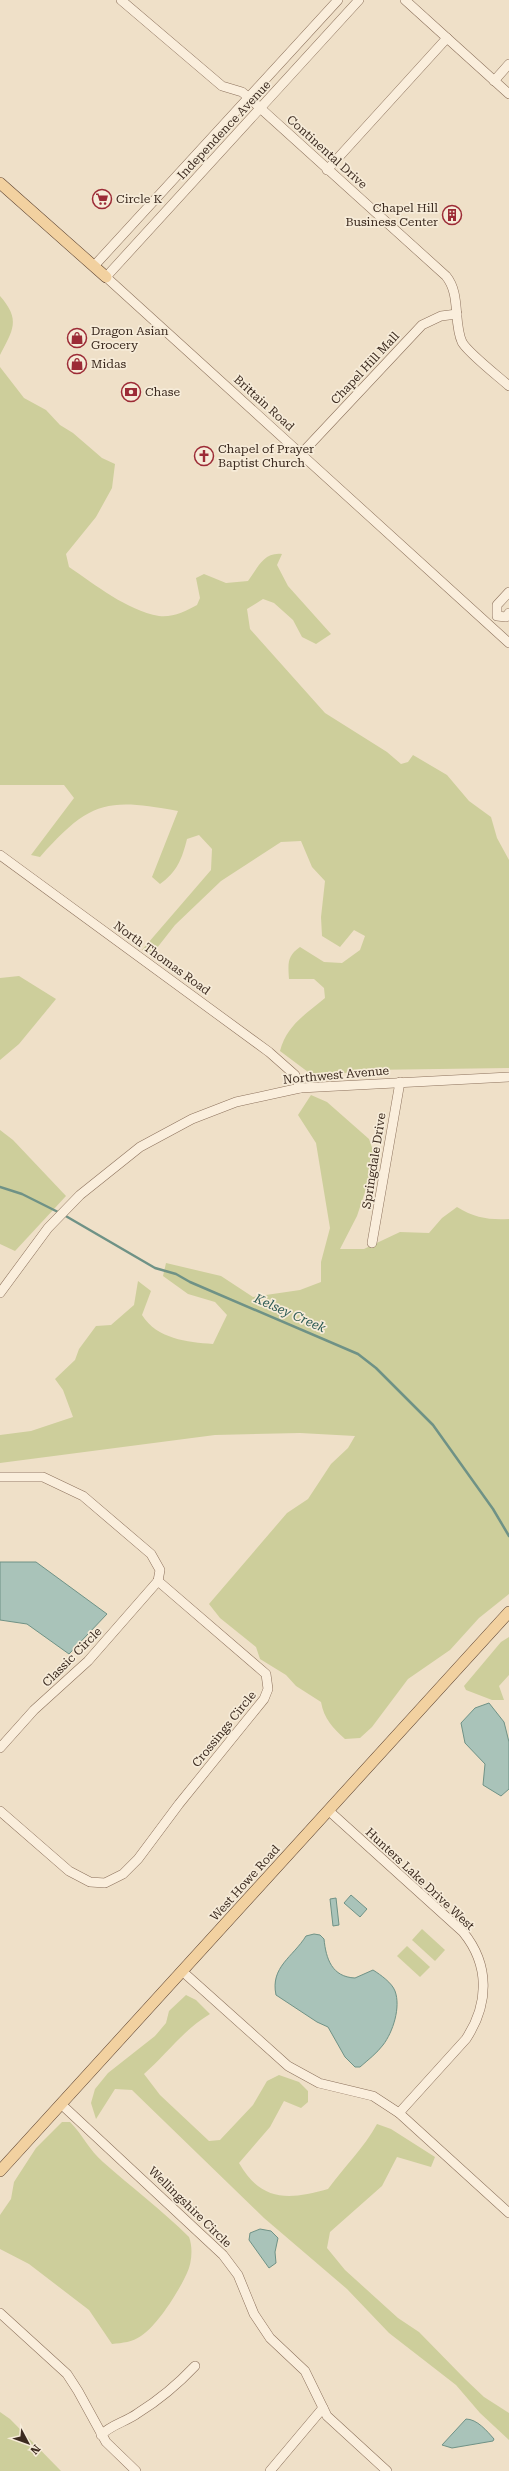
<svg xmlns="http://www.w3.org/2000/svg" width="509" height="2471" viewBox="0 0 509 2471" font-family="'Roboto Serif',serif">
  <style>
    .green { fill: #cdce9b }
    .water { fill: #a9c3b9; stroke: #6f9286 }
    .lines { fill: none; stroke-linecap: round; stroke-linejoin: round }
    .stream { stroke: #6f9286; stroke-width: 2.5 }
    .minor-casing { stroke: #8c715c; stroke-width: 10 }
    .major-casing { stroke: #5a4030; stroke-width: 12 }
    .minor { stroke: #faeedc; stroke-width: 9 }
    .major { stroke: #f2d1a0; stroke-width: 11 }
    .labels { text-anchor: middle; dominant-baseline: central; stroke-width: 3.5; stroke-linejoin: round; paint-order: stroke }
    .street-label { font-size: 12px; fill: #3c2b20; stroke: #f6ebd8 }
    .poi-label { font-size: 12px; fill: #3c2b20; stroke: #f6ebd8; text-anchor: start }
    .water-label { font-size: 13px; font-style: italic; fill: #2f5c55; stroke: #f6ebd8 }
  </style>
  <rect width="100%" height="100%" fill="#efe0c8"/>
  <g class="green">
    <path d="M0,296C21,320 13,330 0,355Z"/>
    <path d="M0,367L24,398L46,410L60,425L73,433L102,458L115,464L112,488L96,517L66,554L69,567C96,585 126,610 159,616C172,618 186,611 197,605L200,598L196,578L204,574L226,583L248,581C258,568 263,552 282,554L277,565L288,586L331,634L316,644L302,637L293,620L274,603L263,599L247,609L250,629L325,713L387,752L401,764L408,762L413,755L447,775L469,801L491,817L497,838L509,860V1068L367,1070L323,1076L308,1072L280,1051C287,1025 305,1015 325,998L324,988L314,979H289C288,963 287,956 300,947L324,962L342,963L360,950L365,936L354,930L340,947L322,936L321,917L325,881L312,867L301,841L281,842L221,881L175,925L153,953L142,950L211,870L212,849L199,835L187,839C182,859 177,872 160,884L152,877L178,811C106,798 90,801 40,857L31,855L74,798L64,785H0Z"/>
    <path d="M19,976L56,999L19,1044L0,1060V978Z"/>
    <path d="M311,1095L327,1102L369,1139L376,1159L357,1216L340,1249H364L400,1232L429,1233L442,1218L457,1207C475,1218 489,1220 509,1219V1594L479,1618L450,1650L408,1679L372,1727L360,1738L345,1739C333,1728 324,1719 321,1702L296,1686L286,1675L260,1659L256,1647L220,1618L209,1604L287,1513L308,1499L331,1464L348,1448L355,1436L300,1433L215,1435L0,1463V1435L31,1431L73,1417L63,1390L55,1379L75,1360L79,1349L96,1326L111,1325L134,1305L138,1281L151,1291L142,1315C157,1339 187,1342 213,1344L227,1315L215,1302L188,1294L163,1276L166,1263L221,1276L253,1297L300,1290L321,1282V1262L330,1228L316,1143L298,1115Z"/>
    <path d="M0,1130L13,1140L66,1196L15,1251L0,1244Z"/>
    <path d="M509,1637V1675L499,1686L504,1700H492L466,1690L464,1686L501,1642Z"/>
    <path d="M422,1929L445,1950L435,1961L412,1940Z"/>
    <path d="M407,1946L430,1967L420,1977L397,1956Z"/>
    <path d="M186,1995L196,2000L210,2014C184,2029 166,2055 144,2074L160,2095L209,2141L220,2140L253,2105L267,2081L279,2075L299,2082L308,2091V2102L301,2108L284,2101L270,2127L239,2163C261,2202 289,2200 328,2189C344,2167 364,2148 377,2124L391,2129L435,2157L431,2167L397,2157L382,2186L330,2232L327,2248L345,2270L398,2318L419,2332L465,2379L484,2397L509,2413V2440L480,2413L456,2385L389,2333L347,2289L264,2218L132,2090L115,2089L96,2119L91,2103L95,2089L108,2073L155,2036L166,2023L169,2011Z"/>
    <path d="M62,2122H70C83,2135 89,2150 103,2162C131,2187 162,2210 189,2237C193,2247 192,2263 187,2273C179,2291 157,2326 141,2336C132,2342 123,2343 112,2344L89,2310L29,2264L0,2249V2215L11,2199L14,2182L36,2148Z"/>
    <path d="M0,2412L10,2419L61,2471H0Z"/>
  </g>
  <g class="water">
    <path d="M0,1562H36L107,1614L69,1654L27,1624L0,1620Z"/>
    <path d="M489,1703L504,1722L509,1742V1789L501,1796L483,1785L485,1764L465,1743L461,1723L475,1708Z"/>
    <path d="M351,1895L367,1909L360,1917L344,1903Z"/>
    <path d="M336,1898L339,1925L333,1926L330,1899Z"/>
    <path d="M314,1934L320,1935L324,1939C326,1959 332,1977 355,1978L373,1970C381,1975 392,1983 395,1991C401,2007 393,2032 383,2045C377,2053 368,2060 360,2067H355L345,2057L328,2027L317,2022L276,1995C270,1967 293,1957 306,1936Z"/>
    <path d="M260,2229L271,2231L278,2238L275,2252L276,2263L269,2268L249,2240L250,2233Z"/>
    <path d="M466,2419C477,2419 487,2431 494,2439L493,2441L452,2448L442,2445Z"/>
  </g>
  <g class="lines">
    <g class="stream">
      <path d="M0,1187L22,1194L60,1213"/>
      <path d="M64,1215L155,1268L176,1274L190,1282L358,1354L376,1368L433,1425L493,1509L509,1536"/>
    </g>
    <g class="minor-casing">
      <g id="minor">
        <path d="M121,0L222,86L242,92L248,97L446,276C461,294 453,322 462,342C467,352 499,377 509,386"/>
        <path d="M359,0L106,277L509,643"/>
        <path d="M405,0L447,38"/>
        <path d="M494,81L509,64"/>
        <path d="M327,170L447,38L509,94"/>
        <path d="M94,266L338,0"/>
        <path d="M301,454L422,325L441,316L457,314"/>
        <path d="M509,592L497,605V616L506,617L509,613"/>
        <path d="M0,855L269,1052L295,1075L300,1088"/>
        <path d="M372,1243L400,1082"/>
        <path d="M0,1293L48,1228L80,1195L140,1147L192,1119L236,1102L300,1088L509,1077"/>
        <path d="M0,1477H43L83,1496L151,1554L160,1570L158,1581"/>
        <path d="M0,1748L34,1710L88,1661L158,1581"/>
        <path d="M328,1810L463,1932C490,1965 489,2004 466,2039L399,2113"/>
        <path d="M0,1811L69,1871L90,1882L105,1883L123,1874L138,1859L179,1804L264,1699L268,1689L266,1674L158,1581"/>
        <path d="M182,1971L288,2066L319,2083L373,2096L399,2113L509,2213"/>
        <path d="M61,2104L223,2255L238,2275L254,2314L270,2338L305,2371L327,2416L387,2471"/>
        <path d="M0,2313L67,2374L78,2391L106,2442L136,2471"/>
        <path d="M101,2435C112,2424 126,2422 138,2413C159,2400 178,2384 195,2366"/>
        <path d="M270,2471L323,2408"/>
      </g>
    </g>
    <g class="major-casing">
      <g id="major">
        <path d="M0,183L106,277"/>
        <path d="M0,2171L509,1612"/>
      </g>
    </g>
    <use href="#minor" class="minor"/>
    <use href="#major" class="major"/>
  </g>
  <defs>
    <g id="supermarket-ring" transform="scale(1)"><circle r="9.5" fill="#f6ebd8" stroke="#9c2b36" stroke-width="1.5"/><path d="M-6-5.5h2.5l.6 2H6L4.5 2H-2.5L-4.4-4H-6ZM-1.5 3.2a1.3 1.3 0 1 0 .1 0ZM3 3.2a1.3 1.3 0 1 0 .1 0Z" fill="#9c2b36"/></g>
    <g id="building-ring" transform="scale(1)"><circle r="9.5" fill="#f6ebd8" stroke="#9c2b36" stroke-width="1.5"/><path d="M-4-6H4V6H1V3H-1V6H-4ZM-2.5-4.3h1.7v1.8h-1.7ZM.8-4.3h1.7v1.8H.8ZM-2.5-1h1.7V.8h-1.7ZM.8-1h1.7V.8H.8Z" fill="#9c2b36"/></g>
    <g id="shop-ring" transform="scale(1)"><circle r="9.5" fill="#f6ebd8" stroke="#9c2b36" stroke-width="1.5"/><path d="M-5-2.5h2.3a2.7 3.5 0 0 1 5.4 0H5L5.5 6h-11ZM-1.5-2.5h3a1.5 2.3 0 0 0-3 0Z" fill="#9c2b36"/></g>
    <g id="bank-ring" transform="scale(1)"><circle r="9.5" fill="#f6ebd8" stroke="#9c2b36" stroke-width="1.5"/><path d="M-6-4H6V4H-6ZM0-2.3a2.3 2.3 0 1 0 0 4.6a2.3 2.3 0 1 0 0-4.6Z" fill="#9c2b36"/></g>
    <g id="church-ring" transform="scale(1)"><circle r="9.5" fill="#f6ebd8" stroke="#9c2b36" stroke-width="1.5"/><path d="M-1.2-6h2.4v3.5h3.3v2.4h-3.3V6h-2.4V-.1h-3.3v-2.4h3.3Z" fill="#9c2b36"/></g>
  </defs>
  <g fill-rule="evenodd">
    <use href="#supermarket-ring" x="102" y="199"/>
    <use href="#building-ring" x="452" y="215"/>
    <use href="#shop-ring" x="77" y="338"/>
    <use href="#shop-ring" x="77" y="364"/>
    <use href="#bank-ring" x="131" y="392"/>
    <use href="#church-ring" x="204" y="456"/>
  </g>
  <g class="labels">
    <g class="street-label">
      <text transform="translate(224 130) rotate(-47)">Independence Avenue</text>
      <text transform="translate(327 152) rotate(42)">Continental Drive</text>
      <text transform="translate(365 368) rotate(-47)">Chapel Hill Mall</text>
      <text transform="translate(264 403) rotate(42)">Brittain Road</text>
      <text transform="translate(162 958) rotate(36)">North Thomas Road</text>
      <text transform="translate(336 1075) rotate(-5)">Northwest Avenue</text>
      <text transform="translate(374 1161) rotate(-81)">Springdale Drive</text>
      <text transform="translate(72 1657) rotate(-45)">Classic Circle</text>
      <text transform="translate(224 1729) rotate(-51)">Crossings Circle</text>
      <text transform="translate(420 1879) rotate(43)">Hunters Lake Drive West</text>
      <text transform="translate(245 1883) rotate(-48)">West Howe Road</text>
      <text transform="translate(190 2207) rotate(44)">Wellingshire Circle</text>
    </g>
    <g class="poi-label">
      <text x="116" y="199">Circle K</text>
      <text x="438" y="208" text-anchor="end">Chapel Hill<tspan x="438" dy="14">Business Center</tspan></text>
      <text x="91" y="331">Dragon Asian<tspan x="91" dy="14">Grocery</tspan></text>
      <text x="91" y="364">Midas</text>
      <text x="145" y="392">Chase</text>
      <text x="218" y="449">Chapel of Prayer<tspan x="218" dy="14">Baptist Church</tspan></text>
    </g>
    <g class="water-label">
      <text transform="translate(290 1313) rotate(24)">Kelsey Creek</text>
    </g>
  </g>
  <g transform="translate(28 2443) rotate(131)" stroke="#f6ebd8" stroke-width="3" paint-order="stroke">
  <path d="M0-3L7 15L0 10L-7 15Z" fill="#3c2b20"/>
  <text y="-6" font-size="11" font-weight="bold" text-anchor="middle" fill="#3c2b20">N</text>
  </g>
</svg>
